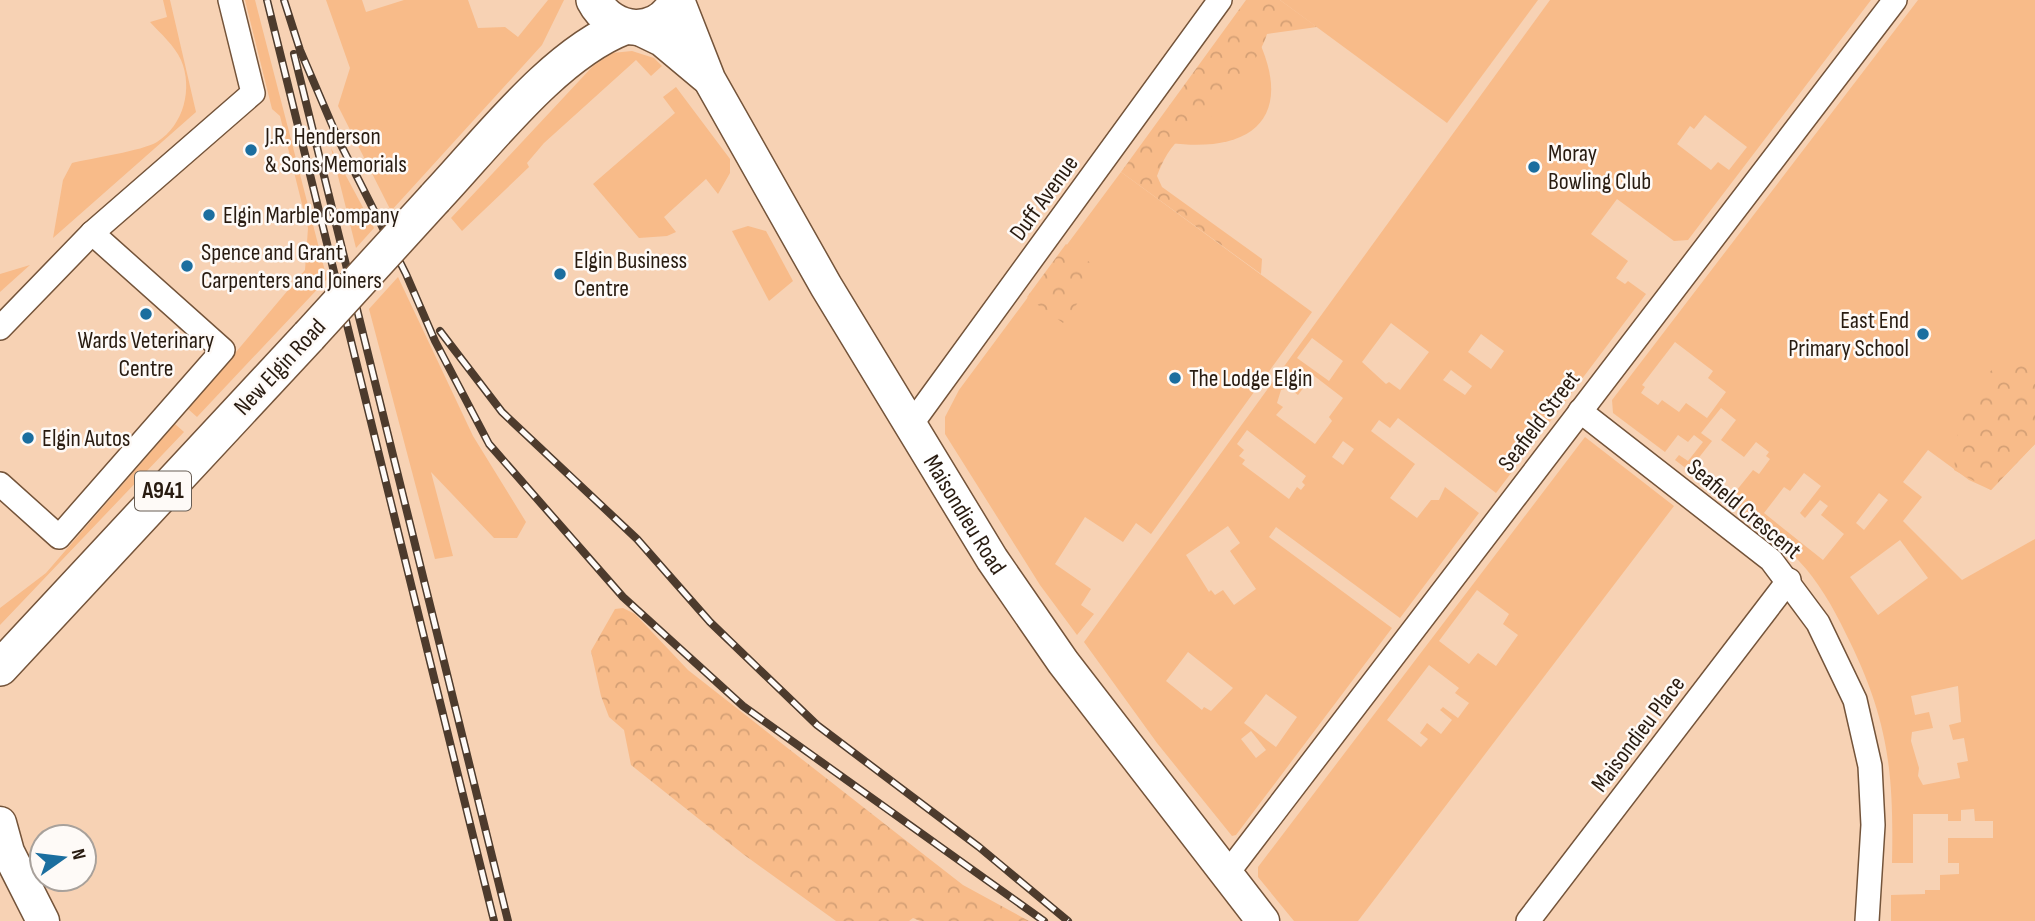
<svg xmlns="http://www.w3.org/2000/svg" width="2035" height="921" viewBox="0 0 2035 921" font-family="'Sofia Sans Condensed',sans-serif">
  <style>
    .green { fill: #f8bb89; fill-rule: evenodd }
    .forest { fill: url(#forest-crowns) }
    .lines { fill: none; stroke-linecap: round; stroke-linejoin: round }
    .street-casing { stroke: #74543a; stroke-width: 26 }
    .secondary-casing { stroke: #74543a; stroke-width: 35 }
    .primary-casing { stroke: #74543a; stroke-width: 38 }
    .street { stroke: #fff; stroke-width: 23 }
    .secondary { stroke: #fff; stroke-width: 32 }
    .primary { stroke: #fff; stroke-width: 35 }
    .rail-casing { stroke: #4d3b2d; stroke-width: 8 }
    .rail { stroke: #fefaf7; stroke-width: 5; stroke-dasharray: 16; stroke-linecap: butt }
    .primary-bridge-casing { stroke: #74543a; stroke-width: 38; stroke-linecap: butt }
    .primary-bridge { stroke: #fff; stroke-width: 35 }
    .poi-dot { fill: #1b6e9f; stroke: #fefaf7; stroke-width: 2.5 }
    .labels { text-anchor: middle; dominant-baseline: central; stroke-width: 5; stroke-linejoin: round; paint-order: stroke }
    .shield { fill: #fefaf7; stroke: #685e55; stroke-width: 2 }
    .shield-label { font-size: 23px; font-weight: bold; fill: #281b10 }
    .poi-label { font-size: 24px; fill: #281b10; stroke: #fefaf7; text-anchor: start }
    .street-label { font-size: 24px; fill: #281b10; stroke: #fefaf7 }
  </style>
  <defs>
    <pattern id="forest-crowns" width="20" height="18" patternUnits="userSpaceOnUse" patternTransform="scale(1.75)"><rect width="20" height="18" fill="#f8bb89"/><path d="M2 6a3 3 0 1 1 6 0M12 15a3 3 0 1 1 6 0" fill="none" stroke="#d5a075"/></pattern>
  </defs>
  <rect width="100%" height="100%" fill="#f7d2b4"/>
  <g class="green">
    <path d="M163,0H170L196,112L53,238L63,180L72,163C92,158 142,151 157,142C184,125 193,88 181,60C174,45 161,34 150,22L167,17Z"/>
    <path d="M245,0H255L327,279L197,417L188,409L305,270L308,228L280,116L272,109Z"/>
    <path d="M326,0H362L366,12L404,0H468L478,28L505,27L518,37L548,0H564L542,45L391,211L338,106L350,68Z"/>
    <path d="M1280,0H1538L1447,123Z"/>
    <path d="M1550,0H1871L1688,240L1674,241L1617,199L1591,234L1628,261L1616,278L1625,284L1628,281L1646,294L1496,493L1398,418L1390,428L1379,420L1371,431L1415,464L1390,498L1417,518L1431,500H1439L1445,487L1479,513L1400,618L1276,527L1269,537L1392,628L1236,835L1232,836L1157,743L1084,642ZM1705,115L1747,147L1729,170L1718,162L1711,170L1677,144L1690,126L1694,129ZM1391,323L1429,352L1400,390L1389,382L1386,384L1362,362ZM1481,334L1504,351L1491,369L1468,352ZM1312,338L1343,361L1329,381L1297,358ZM1451,370L1472,386L1465,395L1443,380ZM1313,375L1343,398L1329,417L1332,421L1315,444L1276,415L1283,407L1277,403L1281,390L1289,388L1298,395ZM1247,430L1306,476L1302,482L1305,485L1301,490L1297,487L1289,499L1242,464L1245,460L1239,456L1244,450L1237,444ZM1343,441L1354,449L1343,465L1332,457ZM1228,526L1240,543L1230,551L1256,589L1234,605L1223,590L1215,595L1211,590L1209,592L1186,555ZM1188,652L1233,688L1211,711L1204,707L1202,710L1166,681ZM1266,694L1297,717L1276,747L1244,723ZM1251,731L1266,750L1256,758L1241,739Z"/>
    <path d="M1918,0H2035V444L1991,490L1969,480L1928,450L1903,482L1922,497L1903,521L1962,580L2035,539V921H1891V895L1925,894V890H1940V875L1959,874V863H1948V838H1993V821H1975L1974,809L1961,810V821H1948V814H1913V863H1892C1894,770 1888,717 1845,632C1833,607 1818,581 1799,561C1762,523 1717,492 1675,460L1679,455L1688,461L1703,442L1694,435L1688,442L1678,435L1665,452L1613,413L1612,400ZM1675,342L1713,371L1708,378L1726,392L1707,418L1686,403L1679,412L1662,400L1658,405L1641,393L1645,387L1642,385ZM1721,408L1736,420L1721,440L1744,457L1756,442L1769,452L1766,456L1770,459L1759,474L1753,470L1732,496L1693,465L1712,441L1701,433ZM1804,473L1821,486L1800,513L1805,518L1820,500L1828,506L1821,515L1844,534L1823,560L1764,513L1784,487L1790,491ZM1879,493L1888,500L1864,530L1856,523ZM1900,540L1928,578L1878,615L1850,577ZM1958,686L1961,722L1949,725L1953,740L1964,738L1968,761L1957,763L1960,778L1923,785L1918,776L1919,768L1911,741L1912,732L1933,728L1929,712L1915,715L1911,696Z"/>
    <path d="M1255,33C1296,114 1256,154 1170,143Z"/>
    <path d="M632,51L654,58L662,66L651,76L636,60L544,143L527,163L529,167L462,231L451,218L593,66L612,53Z"/>
    <path d="M676,87L730,159V173L718,194L706,179L664,217L676,232L667,236L639,238L593,184L675,113L663,97Z"/>
    <path d="M331,148L374,228L356,248Z"/>
    <path d="M1121,172L1312,312L1151,534L1136,523L1123,542L1085,517L1055,564L1091,589L1081,605L1094,614L1077,635L1040,585L945,434V417L959,390Z"/>
    <path d="M748,226L766,231L793,281L769,301L732,231Z"/>
    <path d="M30,265L0,292V274Z"/>
    <path d="M398,277L473,436L526,522L517,538H494L431,472L453,556L435,559L369,309Z"/>
    <path d="M175,424L184,432L0,625V608L46,573Z"/>
    <path d="M1585,437L1674,506L1358,921H1294L1258,877V867ZM1477,590L1509,614L1503,624L1518,635L1496,666L1478,653L1469,664L1439,641ZM1429,665L1459,688L1455,693L1469,703L1458,718L1443,707L1440,710L1452,720L1441,734L1427,723L1420,733L1428,739L1421,747L1387,720Z"/>
  </g>
  <g class="forest">
    <path d="M1246,0H1280L1317,27L1267,34C1260,59 1219,112 1198,129C1194,132 1188,133 1184,136C1171,144 1162,162 1157,176L1162,187L1262,259L1261,274L1121,172Z"/>
    <path d="M1066,244L1101,271L1063,323L1027,297Z"/>
    <path d="M2010,363L2028,364L2035,368V444L1991,490L1954,470L1958,425L1974,402L1979,379L1998,366Z"/>
    <path d="M623,608L635,614L688,670L918,850L963,885L1029,921H920L913,918L909,921H836L743,854L631,765L624,730L609,717L601,696L591,651L615,609Z"/>
  </g>
  <g class="lines">
    <g class="street-casing">
      <g id="street">
        <path d="M0,328L92,233L253,93L230,0"/>
        <path d="M1580,411L1771,560L1818,623L1855,700L1870,766L1873,825L1867,921"/>
        <path d="M910,426L1220,0"/>
        <path d="M0,484L59,537L223,350L92,233"/>
        <path d="M1226,875L1895,0"/>
        <path d="M1528,921L1789,580"/>
      </g>
    </g>
    <g class="secondary-casing">
      <g id="secondary">
        <path id="s1" d="M678,0L709,79L826,286L992,559L1063,662L1263,921"/>
        <path d="M637,28L662,40L705,76"/>
        <path d="M0,823L8,852L43,921"/>
      </g>
    </g>
    <g class="primary-casing">
      <g id="primary">
        <path d="M594,0C612,35 659,38 677,0"/>
        <path d="M435,198C487,143 554,54 624,27"/>
        <path d="M0,668L309,336"/>
      </g>
    </g>
    <use href="#street" class="street"/>
    <use href="#secondary" class="secondary"/>
    <use href="#primary" class="primary"/>
    <g class="rail-casing">
      <g id="rail">
        <path d="M267,0L494,921"/>
        <path d="M284,0L300,50L339,141L406,274L435,341L489,444L623,597L743,706L1044,921"/>
        <path d="M294,54L508,921"/>
        <path d="M440,331L502,412L637,539L710,622L817,725L979,847L1068,921"/>
      </g>
    </g>
    <use href="#rail" class="rail"/>
    <g class="primary-bridge-casing">
      <path id="primary-bridge" d="M309,336L435,198"/>
    </g>
    <use href="#primary-bridge" class="primary-bridge"/>
  </g>
  <g class="poi-dot">
    <circle cx="251" cy="150" r="7"/>
    <circle cx="1534" cy="167" r="7"/>
    <circle cx="209" cy="215" r="7"/>
    <circle cx="187" cy="266" r="7"/>
    <circle cx="560" cy="274" r="7"/>
    <circle cx="146" cy="314" r="7"/>
    <circle cx="1923" cy="334" r="7"/>
    <circle cx="1175" cy="378" r="7"/>
    <circle cx="28" cy="438" r="7"/>
  </g>
  <g class="labels">
    <rect class="shield" x="135" y="471.5" width="56" height="39" rx="5"/>
    <g class="shield-label">
      <text x="163" y="491">A941</text>
    </g>
    <g class="poi-label">
      <text x="265" y="136">J.R. Henderson<tspan x="265" dy="28">&amp; Sons Memorials</tspan></text>
      <text x="1548" y="153">Moray<tspan x="1548" dy="28">Bowling Club</tspan></text>
      <text x="223" y="215">Elgin Marble Company</text>
      <text x="201" y="252">Spence and Grant<tspan x="201" dy="28">Carpenters and Joiners</tspan></text>
      <text x="574" y="260">Elgin Business<tspan x="574" dy="28">Centre</tspan></text>
      <text x="1909" y="320" text-anchor="end">East End<tspan x="1909" dy="28">Primary School</tspan></text>
      <text x="146" y="340" text-anchor="middle">Wards Veterinary<tspan x="146" dy="28">Centre</tspan></text>
      <text x="1189" y="378">The Lodge Elgin</text>
      <text x="42" y="438">Elgin Autos</text>
    </g>
    <g class="street-label">
      <text transform="translate(1044 198) rotate(-54)">Duff Avenue</text>
      <text transform="translate(280 367) rotate(-47)">New Elgin Road</text>
      <text transform="translate(1539 421) rotate(-53)">Seafield Street</text>
      <text transform="translate(1744 509) rotate(40)">Seafield Crescent</text>
      <text stroke="none"><textPath href="#s1" startOffset="590">Maisondieu Road</textPath></text>
      <text transform="translate(1638 734) rotate(-53)">Maisondieu Place</text>
    </g>
  </g>
  <g transform="translate(63 858) rotate(76)"><circle r="33" fill="#fefaf7" stroke="#a8a19b" stroke-width="2"/>
  <path d="M0-5L12 26L0 18L-12 26Z" fill="#1b6e9f"/>
  <text y="-10" font-size="19" font-weight="bold" text-anchor="middle" fill="#281b10">N</text>
  </g>
</svg>
